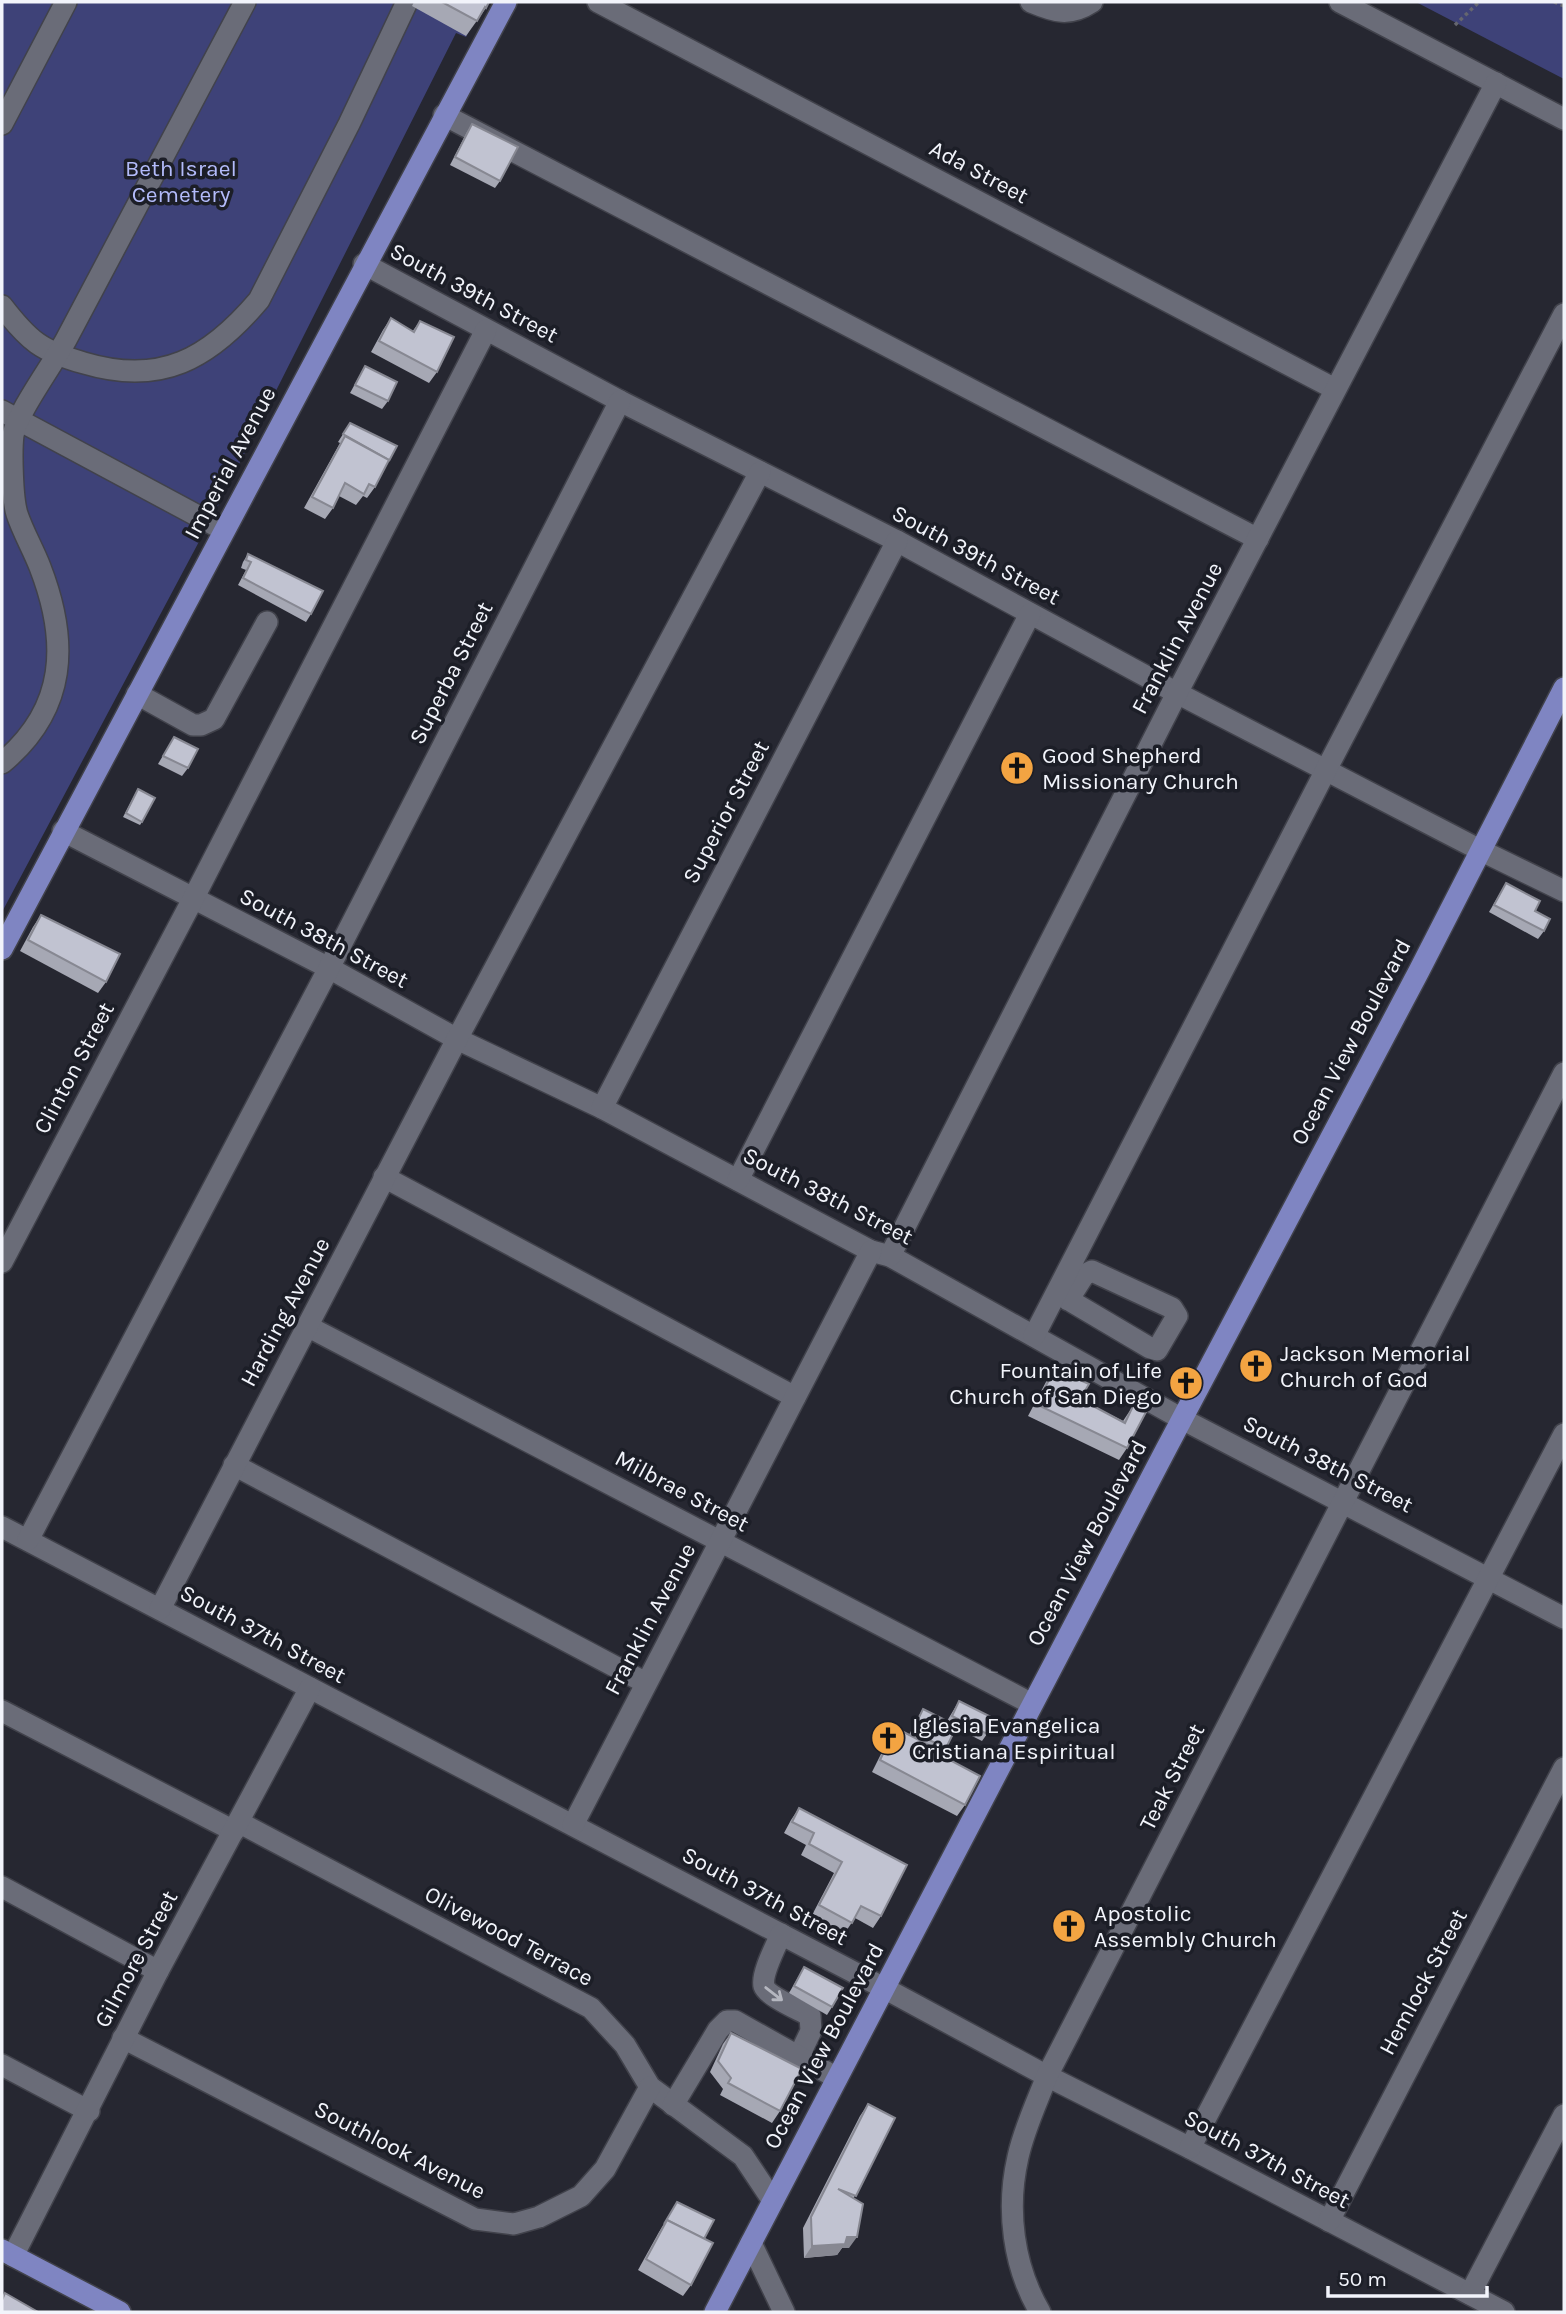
<svg xmlns="http://www.w3.org/2000/svg" width="1566" height="2314" viewBox="0 0 1566 2314" font-family="Karla,sans-serif">
  <style>
    .green { fill: #3e4278 }
    .lines { fill: none; stroke-linecap: round; stroke-linejoin: round }
    .minor-casing { stroke: #41424b; stroke-width: 24 }
    .major-casing { stroke: #41424b; stroke-width: 24 }
    .path { stroke: #65666f; stroke-width: 3.5; stroke-dasharray: 3.5 3.5; stroke-linecap: butt }
    .minor { stroke: #6a6c78; stroke-width: 21 }
    .major { stroke: #7f85c2; stroke-width: 21 }
    .wall { fill: #a6a8b4 }
    .shaded-wall { fill: #878892 }
    .building { fill: #c1c3d1; stroke: #878892; stroke-width: 2 }
    .oneway { stroke: #b5b7c0 }
    .labels { text-anchor: middle; dominant-baseline: central; stroke-width: 7; stroke-linejoin: round; paint-order: stroke }
    .park-label { font-size: 23px; fill: #b3bbfa; stroke: #1c1e27 }
    .street-label { font-size: 23px; fill: #f2f4fb; stroke: #1c1e27 }
    .poi-label { font-size: 23px; fill: #f2f4fb; stroke: #1c1e27; text-anchor: start }
  </style>
  <rect width="100%" height="100%" fill="#262731"/>
  <g class="green">
    <path d="M2,2H484L466,37L456,33L219,504L2,912Z"/>
    <path d="M1416,2H1564V79Z"/>
  </g>
  <g class="lines">
    <g class="minor-casing">
      <g id="minor">
        <path d="M598,2L1335,389"/>
        <path d="M1031,2C1055,12 1069,17 1092,2"/>
        <path d="M1340,2L1564,119"/>
        <path d="M444,115L1258,539"/>
        <path d="M2,124L66,2"/>
        <path d="M364,264L620,401L897,541L1177,693L1480,850L1564,891"/>
        <path d="M2,306C29,341 41,351 84,363C161,386 209,359 259,300L349,124L407,2"/>
        <path d="M2,411L224,530"/>
        <path d="M137,694L193,725H201L214,719L267,622"/>
        <path d="M2,763C67,709 69,642 40,567C33,549 23,532 17,514C12,498 11,451 13,435C18,411 54,363 67,338C127,226 186,114 245,2"/>
        <path d="M63,831L329,968L457,1039L602,1108L871,1251L890,1256L1182,1419L1564,1618"/>
        <path d="M602,1108L897,541"/>
        <path d="M384,1177L795,1397"/>
        <path d="M738,1180L1030,614"/>
        <path d="M890,1256L1177,693L1496,83"/>
        <path d="M2,1262L193,899L486,330"/>
        <path d="M1057,1293L1150,1348L1157,1350L1177,1316L1172,1308L1092,1271L1084,1275L1068,1300"/>
        <path d="M307,1326L1032,1704"/>
        <path d="M1034,1336L1326,770L1564,314"/>
        <path d="M234,1465L646,1683"/>
        <path d="M2,1527L884,1988L1047,2076L1190,2148L1504,2312"/>
        <path d="M28,1540L329,968L620,401"/>
        <path d="M160,1609L457,1039L760,472"/>
        <path d="M2,1711L234,1831"/>
        <path d="M240,1823L591,2008L625,2045L650,2087L743,2156L773,2201"/>
        <path d="M573,1825L871,1251"/>
        <path d="M2,1887L158,1971"/>
        <path d="M781,1934C776,1946 761,1974 764,1986C767,1996 800,2010 810,2016L811,2031L799,2056"/>
        <path d="M123,2038L475,2219L514,2224L539,2217L581,2196L605,2169L650,2087"/>
        <path d="M2,2065L89,2111"/>
        <path d="M673,2105L718,2030L727,2021H735L837,2078"/>
        <path d="M1190,2148L1564,1434"/>
        <path d="M1329,2221L1564,1768"/>
        <path d="M751,2243L784,2312"/>
        <path d="M13,2256L158,1971L310,1688"/>
        <path d="M1470,2294L1564,2115"/>
        <path d="M1040,2312C1013,2266 1006,2209 1018,2157C1024,2129 1037,2102 1047,2076L1564,1073"/>
      </g>
    </g>
    <g class="major-casing">
      <g id="major">
        <path d="M2,949L506,2"/>
        <path d="M2,2250L120,2312"/>
        <path d="M715,2312L1164,1453L1419,971L1564,688"/>
      </g>
    </g>
    <g class="path">
      <path d="M1554,2L1564,6"/>
      <path d="M1455,25L1479,2"/>
    </g>
    <use href="#minor" class="minor"/>
    <use href="#major" class="major"/>
  </g>
  <g class="wall">
    <path d="M414,2H489L486,8L466,36L412,6Z"/>
    <path d="M472,124L500,181L495,188L450,165L467,132Z"/>
    <path d="M391,318L412,332L420,321L437,372L429,383L371,352L383,330Z"/>
    <path d="M365,366L388,401L382,409L350,393Z"/>
    <path d="M350,423L375,487L367,498L363,496L356,505L339,496L333,508L325,519L304,508L340,443L338,442Z"/>
    <path d="M248,554L311,614L306,622L238,585L246,570L241,568L243,562Z"/>
    <path d="M174,737L188,768L182,776L158,764Z"/>
    <path d="M138,789L142,822L140,825L123,817Z"/>
    <path d="M1506,883L1535,911L1544,931L1538,939L1489,912Z"/>
    <path d="M41,915L106,982L98,993L20,951L33,927Z"/>
    <path d="M1055,1369L1080,1399L1123,1421L1133,1406L1127,1448L1119,1460L1028,1416L1047,1380Z"/>
    <path d="M959,1701L987,1734L982,1741L956,1728L943,1752L965,1805L957,1816L872,1772L888,1740L896,1728L909,1735L918,1717L923,1709L947,1721Z"/>
    <path d="M799,1808L907,1865L881,1916L873,1928L855,1918L844,1934L811,1917L834,1873L801,1855L806,1845L784,1833L791,1820Z"/>
    <path d="M804,1967L832,2007L827,2015L789,1993Z"/>
    <path d="M731,2033L780,2111L772,2123L720,2095L723,2089L710,2072L723,2044Z"/>
    <path d="M868,2104L854,2198L849,2248H842L837,2255L804,2258L803,2228L860,2116Z"/>
    <path d="M677,2202L704,2239L691,2285L683,2296L638,2270L659,2232Z"/>
  </g>
  <path class="shaded-wall" d="M847,2237H857L849,2248H842L837,2255L804,2258L812,2246Z"/>
  <g class="building">
    <path d="M442,2H489L486,8L485,7L477,21Z"/>
    <path d="M472,124L518,147L500,181L455,157Z"/>
    <path d="M391,318L414,332L420,321L454,337L437,372L379,341Z"/>
    <path d="M365,366L397,382L388,401L355,385Z"/>
    <path d="M350,423L397,446L389,461V460L343,434Z"/>
    <path d="M345,436L389,460L375,487L369,484L364,494L345,483L333,508L312,497Z"/>
    <path d="M248,554L323,591L311,614L243,578L251,562L246,560Z"/>
    <path d="M174,737L198,749L188,768L163,756Z"/>
    <path d="M138,789L155,798L142,822L126,813Z"/>
    <path d="M1506,883L1540,901L1535,911L1550,919L1544,931L1494,905Z"/>
    <path d="M41,915L120,954L106,982L28,940Z"/>
    <path d="M1055,1369L1089,1384L1080,1399L1125,1423L1133,1406L1146,1412L1127,1448L1036,1404Z"/>
    <path d="M959,1701L995,1719L987,1734L952,1716Z"/>
    <path d="M923,1709L957,1726L946,1748L912,1732Z"/>
    <path d="M896,1728L946,1754L944,1757L980,1776L965,1805L880,1760Z"/>
    <path d="M799,1808L907,1865L881,1916L861,1906L852,1923L819,1905L842,1862L809,1844L814,1833L792,1822Z"/>
    <path d="M804,1967L843,1988L832,2007L794,1986Z"/>
    <path d="M731,2033L802,2069L780,2111L728,2083L731,2078L718,2061Z"/>
    <path d="M868,2104L895,2118L856,2196L838,2189L863,2204L857,2237H847L845,2244L812,2246L811,2217Z"/>
    <path d="M677,2202L714,2220L704,2239L667,2220L664,2224Z"/>
    <path d="M667,2220L713,2243L691,2285L646,2259Z"/>
    <path d="M5,2293L38,2312H2V2300Z"/>
  </g>
  <defs><path id="oneway-shaft" d="M-6 0H5M1.5-3L5.5 0L1.5 3" fill="none" stroke-width="1.6" stroke-linecap="round" stroke-linejoin="round" transform="scale(1.75)"/></defs>
  <use class="oneway" href="#oneway-shaft" transform="translate(774 1994) rotate(38)"/>
  <defs>
    <g id="church-disc" transform="scale(1.75)"><circle r="9.5" fill="#f3a442" stroke="#1c1e27"/><path d="M-1.2-6h2.4v3.5h3.3v2.4h-3.3V6h-2.4V-.1h-3.3v-2.4h3.3Z" fill="#111"/></g>
  </defs>
  <g fill-rule="evenodd">
    <use href="#church-disc" x="1017" y="768"/>
    <use href="#church-disc" x="1256" y="1366"/>
    <use href="#church-disc" x="1186" y="1383"/>
    <use href="#church-disc" x="888" y="1738"/>
    <use href="#church-disc" x="1069" y="1926"/>
  </g>
  <g class="labels">
    <g class="park-label">
      <text x="181" y="168">Beth Israel<tspan x="181" dy="26">Cemetery</tspan></text>
    </g>
    <g class="street-label">
      <text transform="translate(979 172) rotate(28)">Ada Street</text>
      <text transform="translate(474 293) rotate(28)">South 39th Street</text>
      <text transform="translate(230 463) rotate(-62)">Imperial Avenue</text>
      <text transform="translate(976 555) rotate(28)">South 39th Street</text>
      <text transform="translate(1177 638) rotate(-62)">Franklin Avenue</text>
      <text transform="translate(451 673) rotate(-63)">Superba Street</text>
      <text transform="translate(726 812) rotate(-62)">Superior Street</text>
      <text transform="translate(324 938) rotate(28)">South 38th Street</text>
      <text transform="translate(1351 1042) rotate(-62)">Ocean View Boulevard</text>
      <text transform="translate(74 1068) rotate(-62)">Clinton Street</text>
      <text transform="translate(828 1196) rotate(27)">South 38th Street</text>
      <text transform="translate(285 1312) rotate(-62)">Harding Avenue</text>
      <text transform="translate(1328 1464) rotate(27)">South 38th Street</text>
      <text transform="translate(682 1491) rotate(28)">Milbrae Street</text>
      <text transform="translate(1087 1543) rotate(-62)">Ocean View Boulevard</text>
      <text transform="translate(650 1619) rotate(-62)">Franklin Avenue</text>
      <text transform="translate(263 1634) rotate(28)">South 37th Street</text>
      <text transform="translate(1172 1777) rotate(-63)">Teak Street</text>
      <text transform="translate(765 1896) rotate(28)">South 37th Street</text>
      <text transform="translate(509 1936) rotate(28)">Olivewood Terrace</text>
      <text transform="translate(136 1959) rotate(-62)">Gilmore Street</text>
      <text transform="translate(1423 1982) rotate(-62)">Hemlock Street</text>
      <text transform="translate(824 2046) rotate(-62)">Ocean View Boulevard</text>
      <text transform="translate(400 2150) rotate(27)">Southlook Avenue</text>
      <text transform="translate(1267 2159) rotate(28)">South 37th Street</text>
    </g>
    <g class="poi-label">
      <text x="1042" y="755">Good Shepherd<tspan x="1042" dy="26">Missionary Church</tspan></text>
      <text x="1280" y="1353">Jackson Memorial<tspan x="1280" dy="26">Church of God</tspan></text>
      <text x="1162" y="1370" text-anchor="end">Fountain of Life<tspan x="1162" dy="26">Church of San Diego</tspan></text>
      <text x="912" y="1725">Iglesia Evangelica<tspan x="912" dy="26">Cristiana Espiritual</tspan></text>
      <text x="1094" y="1913">Apostolic<tspan x="1094" dy="26">Assembly Church</tspan></text>
    </g>
  </g>
  <rect width="1566" height="2314" fill="none" stroke="#f2f4fb" stroke-width="7"/>
  <path d="M1328 2286v10h159v-10" fill="none" stroke="#f2f4fb" stroke-width="3.5"/>
  <text x="1338" y="2286" font-size="21" fill="#f2f4fb" stroke="#1c1e27" stroke-width="5" paint-order="stroke">50 m</text>
</svg>
